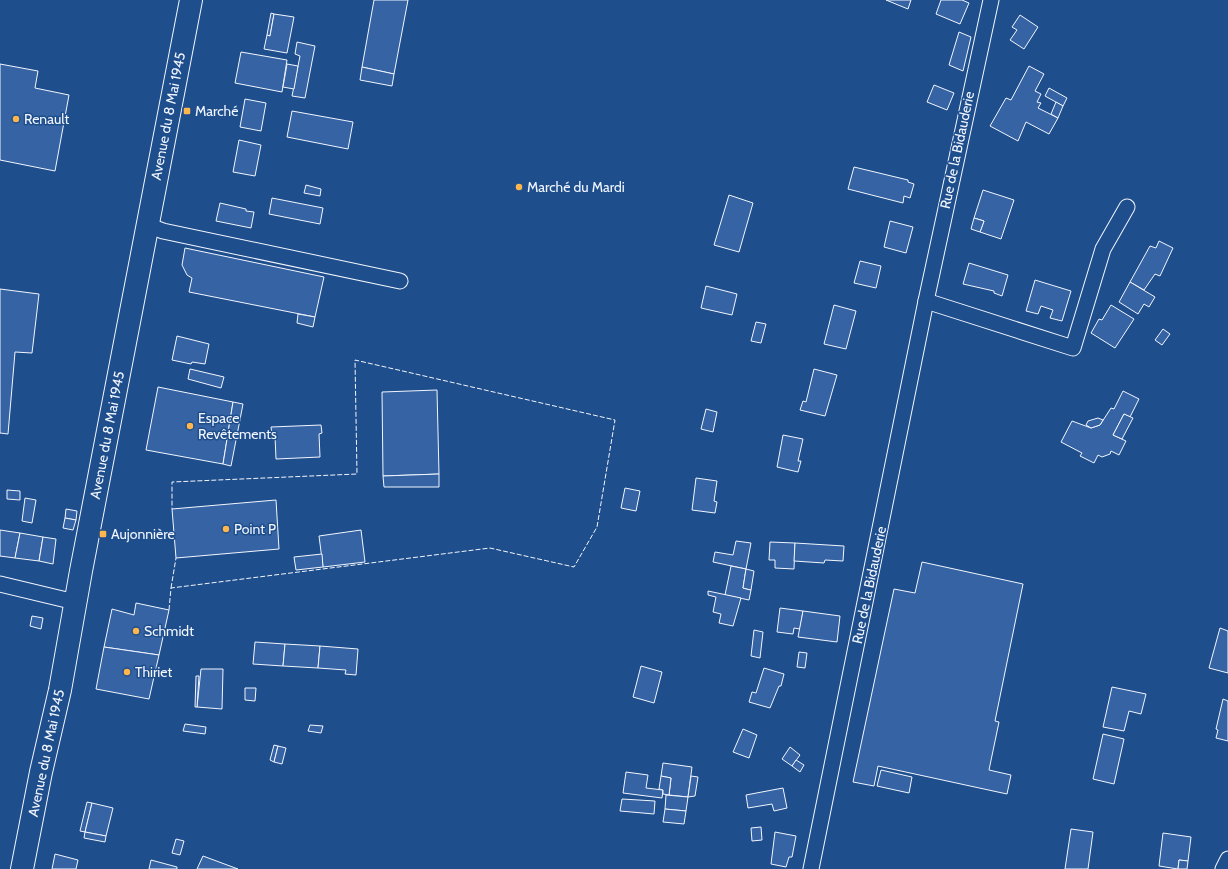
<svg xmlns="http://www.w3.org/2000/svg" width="1228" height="869" viewBox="0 0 1228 869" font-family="Cabin,sans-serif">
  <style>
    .building { fill: #3563a3; stroke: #f2f6ff }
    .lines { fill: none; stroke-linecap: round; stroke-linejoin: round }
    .minor-casing { stroke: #f2f6ff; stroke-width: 17 }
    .primary-casing { stroke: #f2f6ff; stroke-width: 24 }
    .minor { stroke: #1f4e8c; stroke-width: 15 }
    .primary { stroke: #1f4e8c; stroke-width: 22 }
    .fence { stroke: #f2f6ff; stroke-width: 1; stroke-dasharray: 5 2; stroke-linecap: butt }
    .poi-dot { fill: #ffb74d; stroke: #1f4e8c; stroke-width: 1.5 }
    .labels { text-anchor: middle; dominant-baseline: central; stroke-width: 3; stroke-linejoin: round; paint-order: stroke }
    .poi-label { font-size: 14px; fill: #f2f6ff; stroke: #1f4e8c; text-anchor: start }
    .street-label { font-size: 14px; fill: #f2f6ff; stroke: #1f4e8c }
  </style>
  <rect width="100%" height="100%" fill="#1f4e8c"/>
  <g class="building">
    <path d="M374,0H408L394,74L362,67Z"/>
    <path d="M886,0H911L908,9Z"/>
    <path d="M941,0H962L969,3L960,24L936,14Z"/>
    <path d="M271,13L274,14L270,36L267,35Z"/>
    <path d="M274,14L294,17L287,53L264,49L267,35L270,36Z"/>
    <path d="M1020,15L1038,27L1024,49L1010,40L1017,30L1012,27Z"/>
    <path d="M959,32L971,37L963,71L949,65Z"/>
    <path d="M297,42L315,46L305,98L292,96L300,56L295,54Z"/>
    <path d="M241,52L287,60L282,92L235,83Z"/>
    <path d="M0,64L38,71L35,88L69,95L55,171L0,160Z"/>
    <path d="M287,64L298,66L294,89L283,87Z"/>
    <path d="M1029,66L1044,74L1035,91L1041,94L1037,102L1041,103L1038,108L1058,118L1049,134L1026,122L1018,141L990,126L1006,98L1011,100Z"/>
    <path d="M362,67L394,74L392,86L360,80Z"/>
    <path d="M934,85L954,93L947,110L927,102Z"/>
    <path d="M1049,88L1067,98L1063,106L1045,96Z"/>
    <path d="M245,99L266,103L261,131L240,127Z"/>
    <path d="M1056,102L1063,106L1058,118L1051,114Z"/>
    <path d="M292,111L353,122L348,149L287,137Z"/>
    <path d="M239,140L261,145L255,176L233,172Z"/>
    <path d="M854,167L908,180V182L914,184L910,198L904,196L903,203L848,189Z"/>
    <path d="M306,185L321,189L320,196L304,193Z"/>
    <path d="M983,190L1014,200L1001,239L980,232L984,221L974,218Z"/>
    <path d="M729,195L753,203L739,252L714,245Z"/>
    <path d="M272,198L323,208L320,224L269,214Z"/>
    <path d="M220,203L246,209V211L254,212L251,228L216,221Z"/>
    <path d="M974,218L984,221L980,232L971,229Z"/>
    <path d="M890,221L913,227L906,253L884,247Z"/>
    <path d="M1159,241L1173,248L1160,276L1155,274L1144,290L1130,282L1150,246L1156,248Z"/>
    <path d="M185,248L324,277L315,317L189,292L192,278L187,275L182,265Z"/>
    <path d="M860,261L881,266L876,288L854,283Z"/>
    <path d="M969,263L1008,275L1002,296L994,293V291L963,284Z"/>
    <path d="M1035,280L1071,291L1062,321L1050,318L1053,310L1041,306L1038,314L1026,311Z"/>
    <path d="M1130,282L1155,297L1149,307L1144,304L1138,314L1119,302Z"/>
    <path d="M706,286L737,294L732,315L701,308Z"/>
    <path d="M0,289L39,294L32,353L15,352L8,434L0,433Z"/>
    <path d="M834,305L856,311L846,349L824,344Z"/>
    <path d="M1111,305L1134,319L1115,348L1091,333L1099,319L1102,320Z"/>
    <path d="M298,314L315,317L313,327L297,323Z"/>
    <path d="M756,322L766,324L761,343L751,341Z"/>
    <path d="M1163,329L1170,334L1162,345L1155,340Z"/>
    <path d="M177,336L209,344L205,364L192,362L191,364L172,360Z"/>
    <path d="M190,369L224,377L221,388L188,379Z"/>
    <path d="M814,369L837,375L825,416L800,410L803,401L806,402Z"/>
    <path d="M158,387L233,402L223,464L146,450Z"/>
    <path d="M437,390L439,474L383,476L382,392Z"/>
    <path d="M1123,391L1139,399L1130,417L1124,414L1113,435L1126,441L1119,455L1111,451L1110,454L1102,457L1098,455L1094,463L1080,456L1082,453L1061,442L1072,421L1091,428L1100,425L1111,408L1114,409Z"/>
    <path d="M233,402L243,404L231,466L223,464Z"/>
    <path d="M706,409L717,412L713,432L701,429Z"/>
    <path d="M1124,414L1133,418L1122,439L1113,435Z"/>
    <path d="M1098,418L1103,420L1100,425L1091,428L1086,425L1088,421Z"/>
    <path d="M321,425L322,433L319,434L320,457L276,459L275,436H272L271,427Z"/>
    <path d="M783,435L803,439L798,461H801L798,472L777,467Z"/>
    <path d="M439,474V487H384L383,476Z"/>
    <path d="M696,478L717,481L714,501L717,502L715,513L692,510Z"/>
    <path d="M625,488L640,491L636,511L621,508Z"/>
    <path d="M7,490L20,491V500L7,499Z"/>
    <path d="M25,498L36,500L32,523L22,521Z"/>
    <path d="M276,500L279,549L176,558L172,509Z"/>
    <path d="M66,509L77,511L76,520L65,518Z"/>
    <path d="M65,518L76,520L73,530L63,528Z"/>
    <path d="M0,530L20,533L15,558L0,556Z"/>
    <path d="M361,530L365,562L323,567L319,536Z"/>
    <path d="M20,533L43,537L39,561L15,558Z"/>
    <path d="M43,537L56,539L53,564L39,561Z"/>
    <path d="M736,541L751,543L746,569L713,562L715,552L733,555Z"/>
    <path d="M770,542L795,543L794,569L775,568V560H769Z"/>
    <path d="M795,543L844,546L843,561L825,560L824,563L794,561Z"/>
    <path d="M322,554L323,567L296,570L294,557Z"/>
    <path d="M922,562L1023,584L995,721L999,722L989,770L1011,775L1007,794L878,766L874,786L853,782L894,589L915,593Z"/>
    <path d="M731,566L746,569L743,588L751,590L749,600L725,595Z"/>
    <path d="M746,569L754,571L751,590L743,588Z"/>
    <path d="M708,591L741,598L733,626L719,623L721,614L713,612L716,597L708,595Z"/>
    <path d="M136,603L169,610L159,655L104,647L112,609L134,615Z"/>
    <path d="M780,608L803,611L800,629L794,628L793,634L777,632Z"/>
    <path d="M803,611L840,616L837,642L798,637Z"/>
    <path d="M32,616L43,618L41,629L30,626Z"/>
    <path d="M1220,628L1228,631V673L1209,668Z"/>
    <path d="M754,630L763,632L760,658L751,656Z"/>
    <path d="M255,642L285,644L283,666L253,664Z"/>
    <path d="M285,644L320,646L318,668L283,666Z"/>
    <path d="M320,646L358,649L356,675L345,674L346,670L318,668Z"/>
    <path d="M104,647L159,655L149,699L96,689Z"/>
    <path d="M799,652L807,653L805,668L797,667Z"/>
    <path d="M641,666L662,672L654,703L633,697Z"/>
    <path d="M764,668L784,674L781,686H779L770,708L749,702L752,692L756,693Z"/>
    <path d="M201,669H223L222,709L197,707Z"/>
    <path d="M196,676H199L197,707H195Z"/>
    <path d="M1112,687L1146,694L1141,714L1129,711L1124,731L1103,727Z"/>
    <path d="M245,688H256L255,701L245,700Z"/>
    <path d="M1223,699L1228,701V741L1216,738L1218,730L1216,729Z"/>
    <path d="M185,724L206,727L205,734L183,731Z"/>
    <path d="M310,725L323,726L321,733L308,731Z"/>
    <path d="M743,729L757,735L749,758L733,752Z"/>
    <path d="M1103,734L1124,739L1114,784L1093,779Z"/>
    <path d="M274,745L278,746L274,762L270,760Z"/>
    <path d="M278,746L286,748L282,764L274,762Z"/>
    <path d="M790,747L800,755L792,766L782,759Z"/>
    <path d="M796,760L804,765L800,772L792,766Z"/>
    <path d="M663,763L692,767L688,797L669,795L671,778L661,776Z"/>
    <path d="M881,770L912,777L909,793L877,786Z"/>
    <path d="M626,772L648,775L646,788L663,790L662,798L623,793Z"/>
    <path d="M661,776L671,778L669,795L663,794V790L659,789Z"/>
    <path d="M691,776L698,777L695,796L688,797Z"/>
    <path d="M783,788L787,808L774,811L772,804L748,808L746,795Z"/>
    <path d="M666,795L688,797L686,811L665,809Z"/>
    <path d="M622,799L655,801L654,814L620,811Z"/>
    <path d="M87,802L92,803L85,832L80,831Z"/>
    <path d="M92,803L113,808L106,836L85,832Z"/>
    <path d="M665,809L686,811L684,824L663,822Z"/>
    <path d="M761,827L762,840L752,841L751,828Z"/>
    <path d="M1071,829L1093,832L1088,869H1065Z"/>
    <path d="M85,832L106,836L105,842L84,838Z"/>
    <path d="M775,832L796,836L792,857H789L786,867L771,864Z"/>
    <path d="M1163,833L1191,837L1188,861L1179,860L1178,869L1159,866Z"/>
    <path d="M176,839L184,841L180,855L172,853Z"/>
    <path d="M55,854L78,860L76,869H52Z"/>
    <path d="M203,856L238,869H197Z"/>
    <path d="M151,860L177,867V869H149Z"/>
    <path d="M1179,860L1188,861L1187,869H1178Z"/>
  </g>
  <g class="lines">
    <g class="minor-casing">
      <g id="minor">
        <path d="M147,225L163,231L400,281"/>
        <path d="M926,301L1073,348L1103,249L1127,207"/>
        <path d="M0,584L75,602"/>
        <path d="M811,869L926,301L991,0"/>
        <path d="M1223,869L1228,859"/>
      </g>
    </g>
    <g class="primary-casing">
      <path id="primary" d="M22,869L41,772L60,690L81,571L191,0"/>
    </g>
    <use href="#minor" class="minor"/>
    <use href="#primary" class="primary"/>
    <g class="fence">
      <path d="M171,588L176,558"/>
      <path d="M169,610L171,588L490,548L574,567L597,527L615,420L355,360L357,474L172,482V509"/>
    </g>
  </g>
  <g class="poi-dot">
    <rect x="183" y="107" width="8" height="8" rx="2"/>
    <circle cx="16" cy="119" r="4"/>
    <circle cx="519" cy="187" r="4"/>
    <circle cx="190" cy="426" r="4"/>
    <circle cx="226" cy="529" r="4"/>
    <rect x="99" y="530" width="8" height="8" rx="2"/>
    <circle cx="136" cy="631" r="4"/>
    <circle cx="127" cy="672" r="4"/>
  </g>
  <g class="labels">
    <g class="poi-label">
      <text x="195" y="111">Marché</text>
      <text x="24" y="119">Renault</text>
      <text x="527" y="187">Marché du Mardi</text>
      <text x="198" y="418">Espace<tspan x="198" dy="16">Revêtements</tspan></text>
      <text x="234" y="529">Point P</text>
      <text x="111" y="534">Aujonnière</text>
      <text x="144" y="631">Schmidt</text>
      <text x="135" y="672">Thiriet</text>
    </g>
    <g class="street-label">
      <text transform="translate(168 116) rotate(-79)">Avenue du 8 Mai 1945</text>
      <text transform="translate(957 150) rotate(-78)">Rue de la Bidauderie</text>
      <text transform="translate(107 435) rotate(-79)">Avenue du 8 Mai 1945</text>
      <text transform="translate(869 585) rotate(-78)">Rue de la Bidauderie</text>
      <text transform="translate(46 753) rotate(-78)">Avenue du 8 Mai 1945</text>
    </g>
  </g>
</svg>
